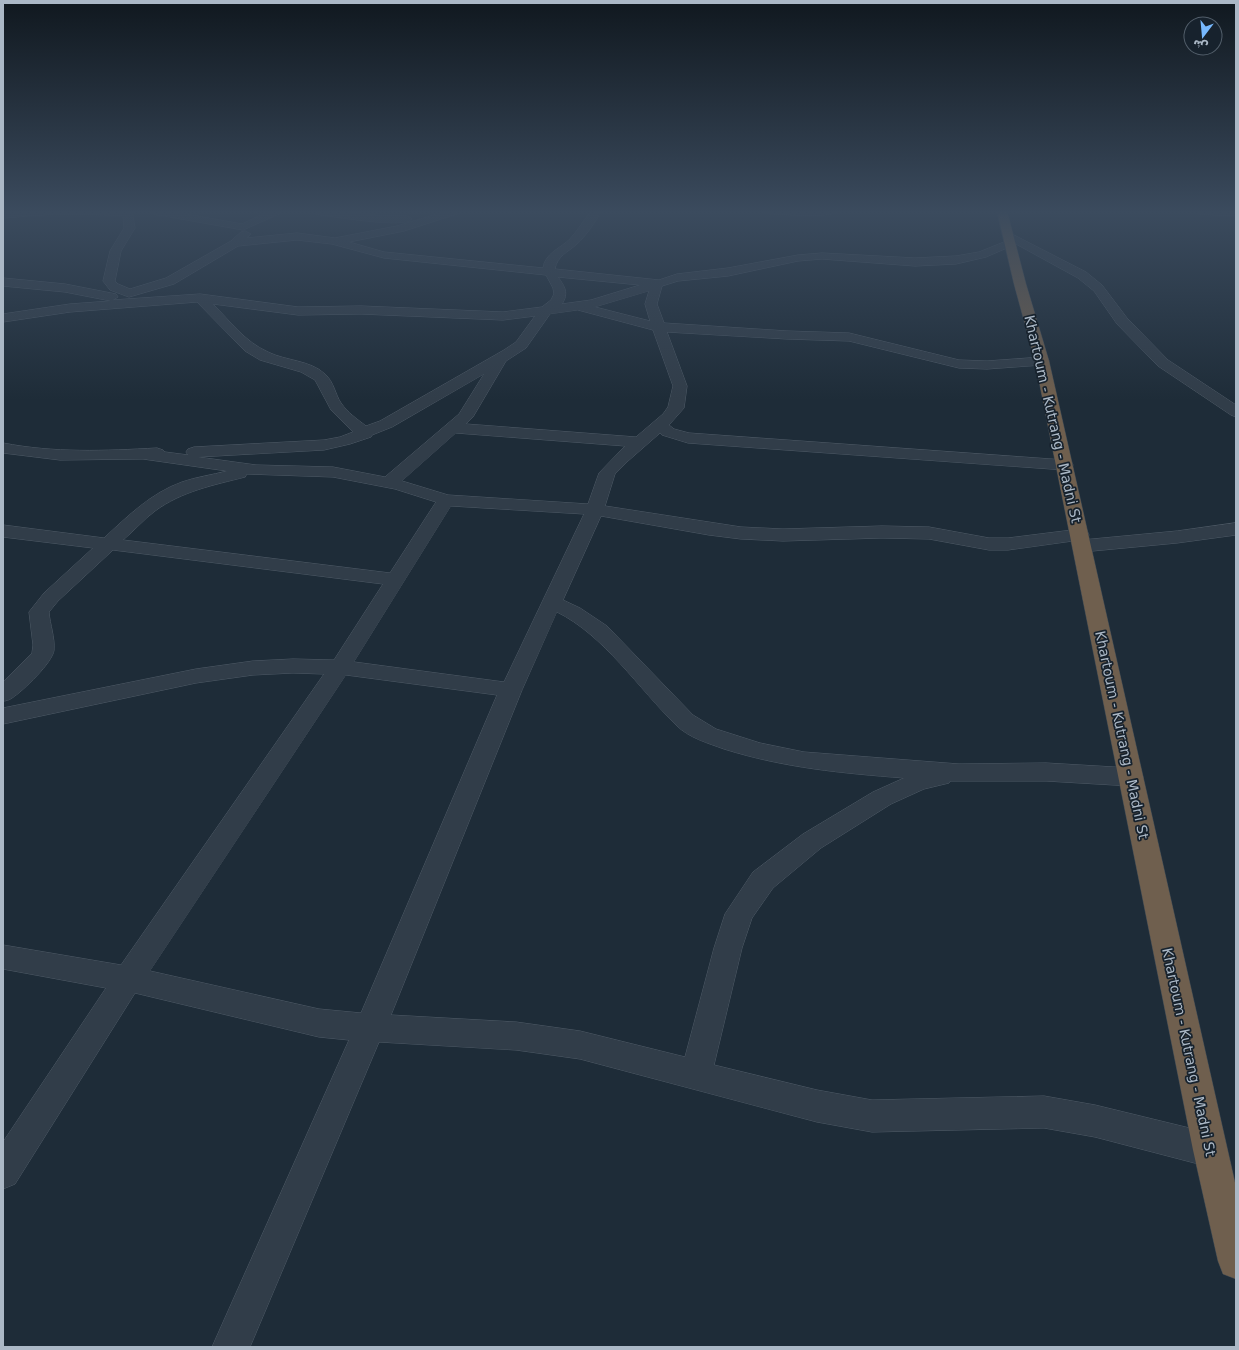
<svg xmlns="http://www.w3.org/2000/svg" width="1239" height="1350" viewBox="0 0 1239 1350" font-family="'DejaVu Sans','Noto Naskh Arabic',sans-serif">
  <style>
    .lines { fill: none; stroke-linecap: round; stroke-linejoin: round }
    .minor-casing { stroke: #4f5b67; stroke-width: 1 }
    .highway-casing { stroke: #3c4853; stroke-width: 1 }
    .minor { fill: #313d49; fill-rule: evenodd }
    .highway { fill: #6f5f4e; fill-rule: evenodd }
    .labels { text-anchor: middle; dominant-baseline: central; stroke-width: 3.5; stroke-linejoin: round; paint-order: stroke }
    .street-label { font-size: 14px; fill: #abb8c6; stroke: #17222d }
  </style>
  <rect width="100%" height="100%" fill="#1e2c38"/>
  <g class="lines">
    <g class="minor-casing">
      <g id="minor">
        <path d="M19,211H132L135,228L121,251L115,281L118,284L130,289L166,278L231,241L241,232L245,231L251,234L247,238L297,233L335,238L397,226L447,211H461L460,213L404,231L349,242L384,252L543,268C545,253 561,248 570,239C578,230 584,220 591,211H601C597,220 585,237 577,244C568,252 557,256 555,269L659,280L677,274L728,268L798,255L822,253L915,258L956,256L979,252L1009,240L1002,235L1008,232L1086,272L1102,285L1127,318L1168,360L1236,405V417L1231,415L1158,366L1117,324L1094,291L1078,278L1016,244L986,257L956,264L915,266L822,259L798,261L728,276L678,281L662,286L657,304L664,323L787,331L849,333L959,360L987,361L1042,357L1047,358L1049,361L1047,364L1042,365L987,369L959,368L849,341L787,339L667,332L687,386L684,408L669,425L674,429L689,433L1065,460L1071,461L1073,465L1071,469L1065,470L688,443L662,435L660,433L628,461L615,474L605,506L741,527L783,529L882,526L929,527L989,538H1008L1080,529L1087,531L1089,535L1087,539L1008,550H989L929,539L882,538L783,541L741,539L709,535L601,516L563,600L580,608L607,626L693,715L716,729L760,743L804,752L959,764L1046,763L1131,768L1140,771L1143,777L1140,783L1131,786L1046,781H950L949,783L924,789L891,804L821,848L773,888L752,918L742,948L714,1065L817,1090L872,1100L1044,1096L1095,1105L1210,1133L1222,1138L1227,1150L1222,1162L1210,1167L1095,1137L1044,1128L872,1132L817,1122L580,1059L516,1050L379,1042L250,1347H212L349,1040L319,1037L135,993L15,1184L3,1189V1142L106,988L3,969V945L121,965L324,674L293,673L253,675L196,683L3,724V708L196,669L253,661L293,659L334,660L383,584L113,550L58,601L49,612C50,625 55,637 54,650C53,662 23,691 12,698C9,700 6,701 3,701V682L32,653L33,645L29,612L44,593L93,548L3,537V525L104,538C128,516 151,493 182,482C196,477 212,475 227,471L143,459L60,460L3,453V443C54,453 105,451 157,448L163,450L165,452L188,455L186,452L188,449L194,447L324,440L340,437L353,432L331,410L315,380L301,372L260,360L245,351L197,302L70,312L3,322V314L70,304L111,301L65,292L3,286V278L65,284L116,294L118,297L113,300L200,294L298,307L361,306L503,312L542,307L551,300L554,294L553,288L546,275L384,258L332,244L297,240L238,246L174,284L129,297L110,290L103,281L110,251L124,228L123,215L54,214L3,218V212ZM558,277L640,285L591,300L562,304C569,293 565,287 558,277ZM649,291L645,304L650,321L595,307ZM213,304L298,315L361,314L503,320L535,316L516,342L504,350L380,421L366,426C357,419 348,413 341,403C335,394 334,382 325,374C310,360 286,361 268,352C245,342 230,321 213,304ZM578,310L653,330L673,386L668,407L663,414L636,437L466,424L473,417L506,361L526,348L550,314ZM484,374L459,414L385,477L333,467L256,465L198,457L324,450L350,444L371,437L372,435L392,427ZM456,433L625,446L599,473L588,504L448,495L402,481ZM247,474L333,477L395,489L436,502L390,573L123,540C134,531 144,519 155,511C182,491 214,485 245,477ZM451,506L584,514L504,682L354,662ZM557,612C604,635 639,689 676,725C689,738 708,743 724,749C785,768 841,773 904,778L873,792L803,834L753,872L725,914L714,948L685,1057L580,1031L516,1022L391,1015L522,690ZM346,675L497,695L361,1013L319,1009L150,971Z"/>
        <path d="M148,211H169L242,224L269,211H282L281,213L243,230L153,214Z"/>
        <path d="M310,211C337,207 364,216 391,216C398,216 408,214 412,219C405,229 330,216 315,214Z"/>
        <path d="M765,211H840C834,218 782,214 770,214Z"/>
        <path d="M1193,211H1236V216L1198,214Z"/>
        <path d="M1236,523V535L1177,543L1082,552L1075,550L1073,546L1075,542L1082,540L1177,531Z"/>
      </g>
    </g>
    <g class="highway-casing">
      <path id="highway" d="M997,211H1007L1026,284L1049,361L1236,1187V1279L1223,1274L1218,1261L1193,1150L1035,361L1014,284Z"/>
    </g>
    <use href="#minor" class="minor"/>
    <use href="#highway" class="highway"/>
  </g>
  <linearGradient id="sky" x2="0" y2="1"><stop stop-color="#10181f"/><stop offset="0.53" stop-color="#3b4b5e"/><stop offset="1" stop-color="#3b4b5e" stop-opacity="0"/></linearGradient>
  <rect width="1239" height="400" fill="url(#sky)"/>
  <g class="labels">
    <g class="street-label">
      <text transform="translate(1053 419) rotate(77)">Khartoum - Kutrang - Madni St</text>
      <text transform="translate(1122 735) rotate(78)">Khartoum - Kutrang - Madni St</text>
      <text transform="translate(1189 1052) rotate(78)">Khartoum - Kutrang - Madni St</text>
    </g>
  </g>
  <rect width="1239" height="1350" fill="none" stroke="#abb8c6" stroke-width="8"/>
  <g transform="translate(1203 36) rotate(196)"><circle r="19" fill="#17222d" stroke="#525e6a"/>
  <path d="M0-3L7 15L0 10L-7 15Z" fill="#77b9ff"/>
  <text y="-6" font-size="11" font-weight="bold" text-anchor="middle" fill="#abb8c6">ش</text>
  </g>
</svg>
